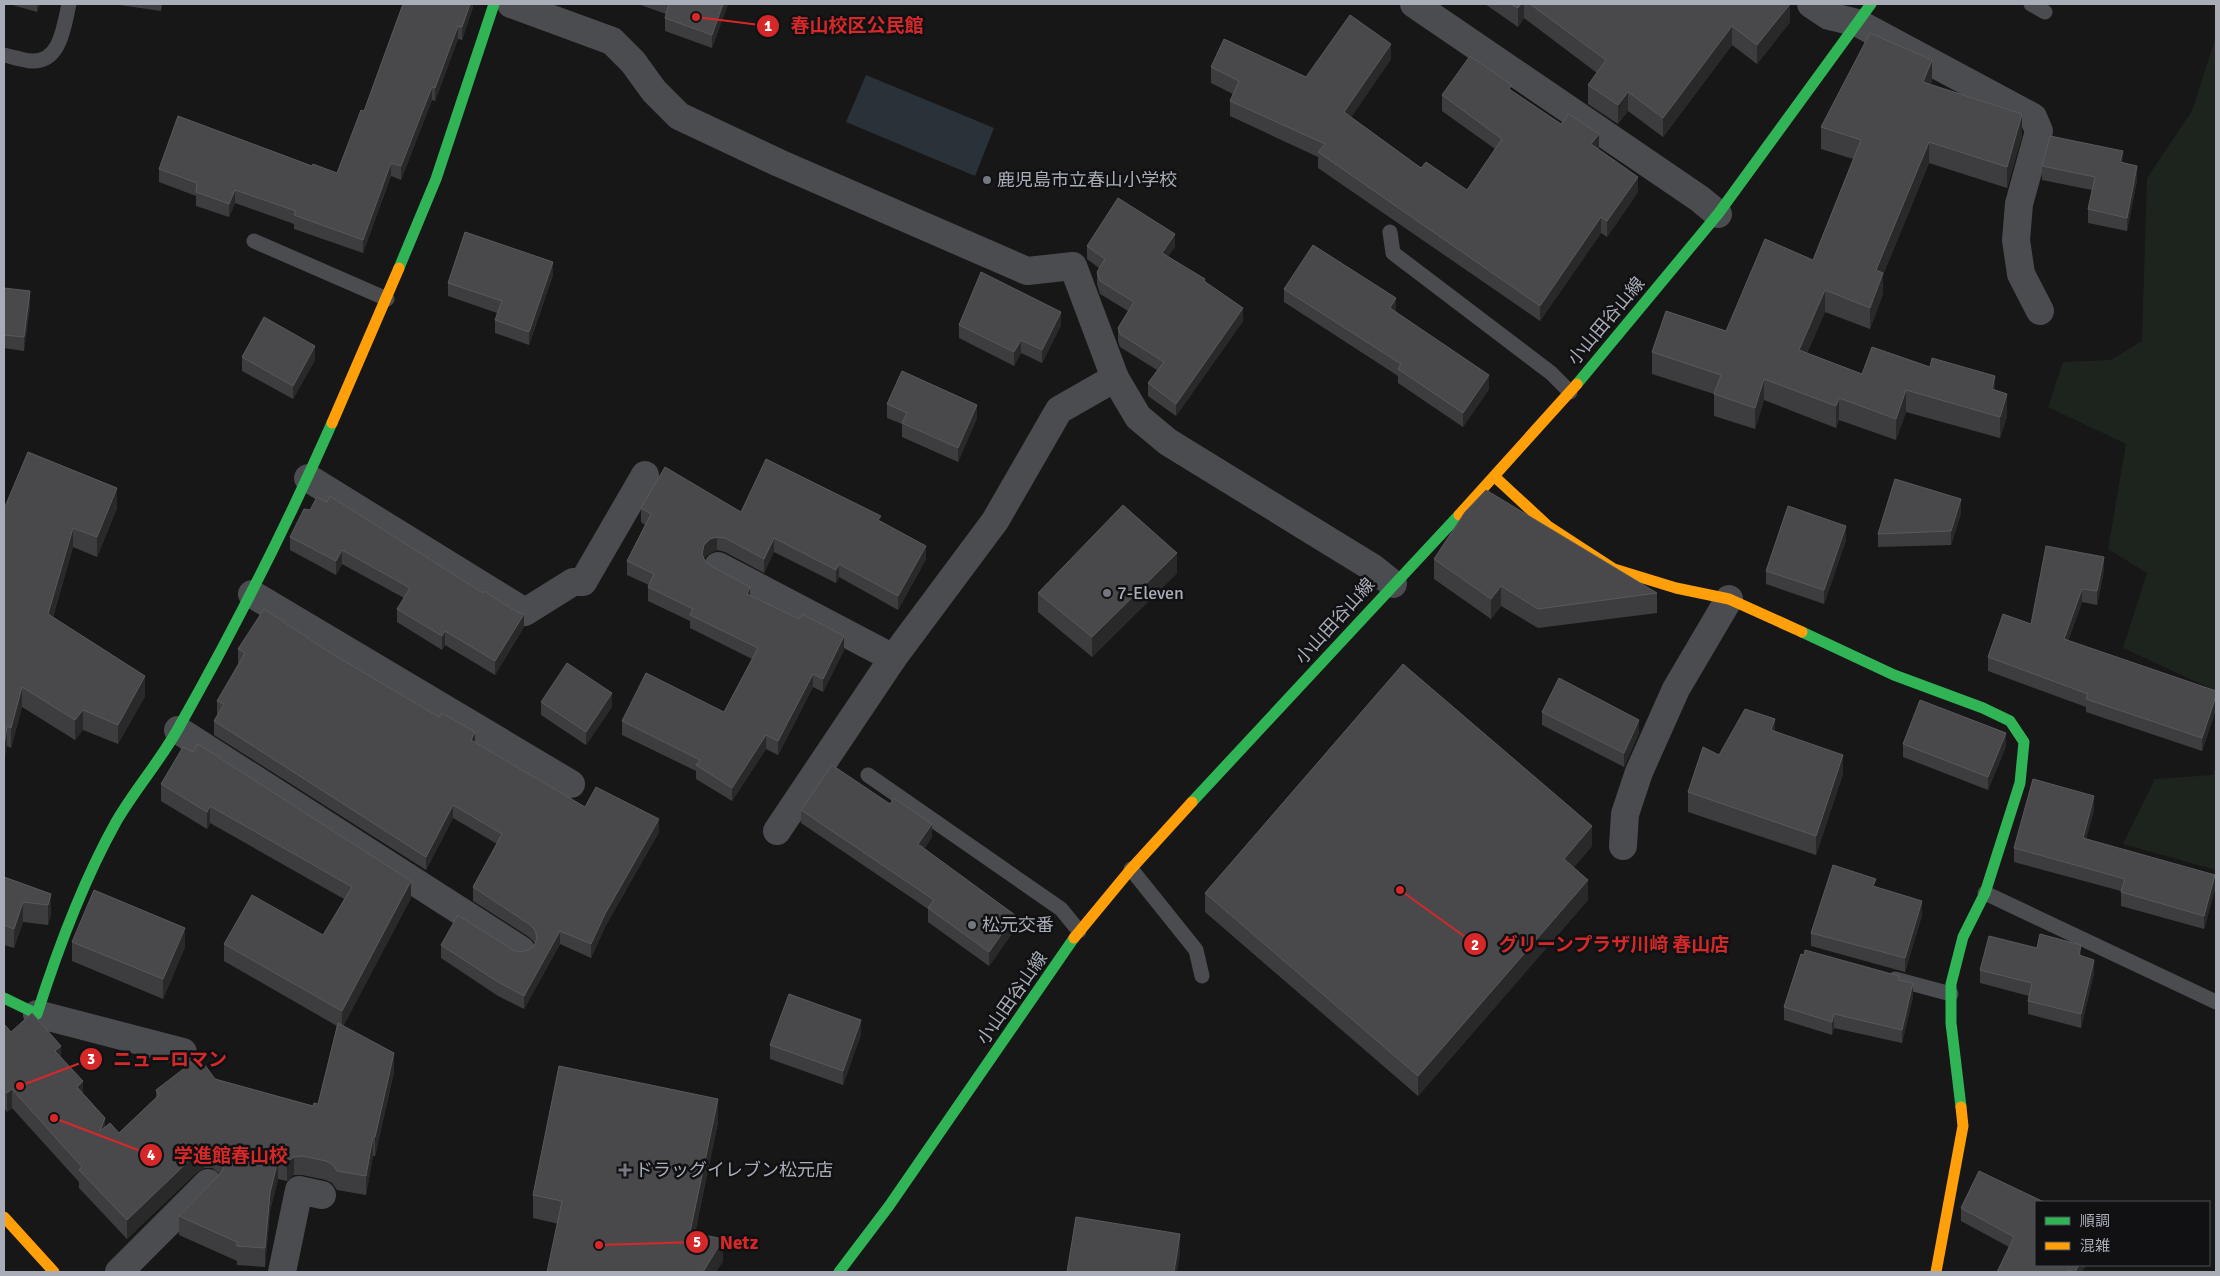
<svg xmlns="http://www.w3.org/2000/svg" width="2220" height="1276" viewBox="0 0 2220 1276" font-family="Signika,'Noto Sans JP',sans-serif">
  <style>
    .green { fill: #1d241e }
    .water { fill: #2a3239 }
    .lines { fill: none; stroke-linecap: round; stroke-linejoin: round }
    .lane { stroke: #4b4c50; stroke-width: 15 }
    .street { stroke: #4b4c50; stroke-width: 28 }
    .fast { stroke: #30b455; stroke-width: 11 }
    .slow { stroke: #ff9f0a; stroke-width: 11 }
    .wall { fill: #3d3d3f }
    .shaded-wall { fill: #29292a }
    .building { fill: #49494c; stroke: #58595d }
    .poi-dot { fill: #757880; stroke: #111113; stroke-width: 2 }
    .labels { text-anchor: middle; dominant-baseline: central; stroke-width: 5; stroke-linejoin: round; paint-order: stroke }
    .poi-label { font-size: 18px; fill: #a8adb8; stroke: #111113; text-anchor: start }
    .street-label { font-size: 18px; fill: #a8adb8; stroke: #111113 }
    .leader { fill: none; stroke: #d62828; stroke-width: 2 }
    .callout-dot { fill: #d62828; stroke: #111113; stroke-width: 2 }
    .mark-label { font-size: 15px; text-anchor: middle; font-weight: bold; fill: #fff }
    .callout-label { font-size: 19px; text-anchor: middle; font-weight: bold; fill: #d62828; stroke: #111113; stroke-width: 5; stroke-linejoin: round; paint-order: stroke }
  </style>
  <rect width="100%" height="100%" fill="#171717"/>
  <g class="green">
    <path d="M2216,36V691L2123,648L2147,573L2108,549L2126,444L2048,407L2063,362L2111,360L2142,341L2147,178L2192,111Z"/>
    <path d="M2216,766V870L2123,844L2155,779L2213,775Z"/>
  </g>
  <path class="water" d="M866,75L994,128L975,176L846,122Z"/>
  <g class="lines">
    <g class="lane">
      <path d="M2031,4L2045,12"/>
      <path d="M4,55C13,57 22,60 31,61C61,63 64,25 69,4"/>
      <path d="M1390,232L1393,253L1551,373L1570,392"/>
      <path d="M254,241L387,299"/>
      <path d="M868,775L1061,909L1079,931"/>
      <path d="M1131,869L1196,950L1202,976"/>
      <path d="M1985,893L2216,1002"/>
      <path d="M1895,979L1951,994"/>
    </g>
    <g class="street">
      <path d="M511,4L612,41L633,62L654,91L679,116L779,163L1027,271L1073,266L1115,378L1138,417L1168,442L1373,568L1393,584"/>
      <path d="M1414,4L1700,199L1718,214"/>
      <path d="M1811,4L1829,16L1858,23L2033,117L2039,131L2019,204L2016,240L2021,274L2040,311"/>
      <path d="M308,478L525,612L573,582H583L645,475"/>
      <path d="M718,566L893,658"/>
      <path d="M252,594L571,784"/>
      <path d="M178,730L521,950"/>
      <path d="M777,831L893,658L995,521L1059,410L1115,378"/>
      <path d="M1623,846L1625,814L1639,772L1676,689L1729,599"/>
      <path d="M37,1014L183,1052"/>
      <path d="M119,1272L208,1183"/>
      <path d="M282,1272L299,1190L322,1195"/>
    </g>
    <g class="fast">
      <path d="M399,268L436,179L494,4"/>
      <path d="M1577,384L1718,214L1871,4"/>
      <path d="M1802,632L1894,675L1983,708L2010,721L2024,742L2020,783L1985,893L1963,937L1951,984V1023L1961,1107"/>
      <path d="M1192,802L1459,515"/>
      <path d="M4,998L37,1014C58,948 82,883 116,822C135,789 161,760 179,727C235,628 286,527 332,423"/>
      <path d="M839,1272L889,1206L1074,938"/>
    </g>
    <g class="slow">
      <path d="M332,423L399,268"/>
      <path d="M1495,477L1548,526L1614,569L1676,588L1729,599L1802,632"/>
      <path d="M1459,515L1577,384"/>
      <path d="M1074,938L1131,869L1192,802"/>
      <path d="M4,1217L54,1272"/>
      <path d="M1936,1272L1963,1126L1961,1107"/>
    </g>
  </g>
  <g class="wall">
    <path d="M9,4H40L37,12Z"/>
    <path d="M113,4H162L161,11Z"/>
    <path d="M473,4V7L462,40L458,39L435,101L432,100L401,180L391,176L363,253L294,229V224L235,203L229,217L196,206V196L159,182V169L312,166L337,173L364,111Z"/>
    <path d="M638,4H728L712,48L665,31V18L666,14Z"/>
    <path d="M1485,4H1790V22L1757,64L1732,45L1663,137L1628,111L1618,124L1588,104V85L1597,73L1524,18L1518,27Z"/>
    <path d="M1391,59L1351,117L1421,168L1467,190L1495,149L1442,111V95L1512,91L1599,149L1598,150L1638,192L1607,237L1601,233L1540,321L1318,168V157L1230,116V101L1233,94L1211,83V67L1306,77Z"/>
    <path d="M1932,82L1930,85L2022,136L2007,188L1929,163L1883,275V294L1870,329L1825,312L1807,353L1862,374L1995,390L2007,416L2000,438L1906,412L1896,440L1839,420L1836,428L1764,400L1755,429L1714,416V394L1652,374V352L1726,331L1813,260L1853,159L1821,149V127Z"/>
    <path d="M2123,163L2137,180L2127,231L2088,223V209L2092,190L2042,180V166Z"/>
    <path d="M1087,246L1175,247L1168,256L1205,282L1243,321L1176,416L1148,396V383L1157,370L1120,347L1118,341V328L1128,311L1100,294L1097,284V272L1099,268L1087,259Z"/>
    <path d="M553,275L529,345L495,333V320L497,313L448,296V283Z"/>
    <path d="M4,288L30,305L24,351L4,348Z"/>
    <path d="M1284,289L1396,312L1489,389L1463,427L1398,383V376L1284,302Z"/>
    <path d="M959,325H1061L1042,363L1021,353L1014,366L959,338Z"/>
    <path d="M242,357L315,360L293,399L242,371Z"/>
    <path d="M887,404L977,418L958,462L902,437V424L887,418Z"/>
    <path d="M117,508L97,557L73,547L53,617L145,696L118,744L83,730L75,740L22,707L11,748L7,746L4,509Z"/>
    <path d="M641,508L741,512L881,521L926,559L898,610L839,577L836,583L774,552L764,573L725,552L717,550L710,553L704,558L705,561L711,566L750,595L844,650L823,692L813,687L778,755L766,749L732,801L696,779V771L622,735V721L724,712L752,659L690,628V621L648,601V587L649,585L627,575V561L645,525L641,522Z"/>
    <path d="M304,509L524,627L495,675L445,645L442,650L397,622V609L404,598L342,564L336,575L290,550V537Z"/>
    <path d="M1961,513L1951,545L1878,547V534Z"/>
    <path d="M1846,540L1824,604L1766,584V571Z"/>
    <path d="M1434,559L1657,593V613L1538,628L1501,606L1491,619L1434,579Z"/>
    <path d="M2104,570L2097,605L2082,602L2068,641L2216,691V709L2202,751L2086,712V707L1988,671V657Z"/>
    <path d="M1177,573L1092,657L1038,612V593Z"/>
    <path d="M238,649L329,652L475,743L585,807L659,832L605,927L591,958L560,944L524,1009L498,996L441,958V945L513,950L520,952L529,950L534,946L535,943L529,937L473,901V887L497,844L453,818L426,870L214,735V721L218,715L217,714V701L239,663L238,662Z"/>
    <path d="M541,702L612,707L586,745L541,715Z"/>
    <path d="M1542,712L1639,733L1624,767L1542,725Z"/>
    <path d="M1775,731L1843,774L1816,855L1688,812V792L1719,755Z"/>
    <path d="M1903,744L2006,746L1988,790L1903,757Z"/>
    <path d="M183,747L411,898L343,1026L394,1072L375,1156H373L366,1195L337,1190L332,1183L326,1180L302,1175H294L287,1181L278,1179L270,1211L265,1267L237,1265V1261L179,1235V1216L220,1174L212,1168H204L197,1172L127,1239L79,1188V1182L12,1108L7,1112L4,1108V1024L11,1032L61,1057L83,1094L105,1127L119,1133L156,1098V1090L215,1079L313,1106L318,1104L337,1026L224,961V944L323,935L344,899L210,823L207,829L161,801V784Z"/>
    <path d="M801,810L932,837L924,849L1015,929L989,966L928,922V909L801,823Z"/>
    <path d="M2094,810L2086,839L2215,889L2204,929L2121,906V891L2014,862V848Z"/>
    <path d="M1592,846L1573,868L1588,900L1418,1096L1205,912V893Z"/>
    <path d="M4,877L51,894V914L48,925L23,922L14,948L4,945Z"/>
    <path d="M1876,887L1922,915L1905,972L1811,946V933Z"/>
    <path d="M72,942L185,947L163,999L72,961Z"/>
    <path d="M2037,948L2081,956L2094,973L2081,1028L2028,1014V1001L2029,996L1980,983V970Z"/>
    <path d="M1899,980L1913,997L1902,1043L1834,1028L1832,1035L1784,1020V1007Z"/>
    <path d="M861,1034L843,1085L770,1059V1045Z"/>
    <path d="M718,1122L695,1233L723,1262L533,1218V1195Z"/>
    <path d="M1961,1208L2086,1265L2082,1272H1997L2009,1247L1961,1221Z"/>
  </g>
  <g class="shaded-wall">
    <path d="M37,4H40L37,12Z"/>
    <path d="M470,4H473V7L462,40V27Z"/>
    <path d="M723,4H728L712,48V35Z"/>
    <path d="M1521,4H1524V18L1518,27V8Z"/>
    <path d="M1790,4V22L1757,64V45Z"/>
    <path d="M458,26V39L435,101V88Z"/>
    <path d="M1732,26V45L1663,137V118Z"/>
    <path d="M1391,44V59L1344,128V112Z"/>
    <path d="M1932,60V82L1923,104V82Z"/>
    <path d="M432,87V100L401,180V166Z"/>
    <path d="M1628,92V111L1618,124V105Z"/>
    <path d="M2022,114V136L2007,188V167Z"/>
    <path d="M1599,134V149L1591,160V144Z"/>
    <path d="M1929,142V163L1883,275V294L1870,329V308L1876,270Z"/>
    <path d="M2123,151V164L2120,162Z"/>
    <path d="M391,163V176L363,253V240Z"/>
    <path d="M2137,166V180L2127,231V218Z"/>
    <path d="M1638,177V192L1607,237V221Z"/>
    <path d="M235,190V203L229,217V204Z"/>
    <path d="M1601,217V233L1540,321V306Z"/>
    <path d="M1175,234V247L1162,265V253Z"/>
    <path d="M553,262V275L529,345V332Z"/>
    <path d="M1825,290V312L1799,371V350Z"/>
    <path d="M30,291V305L24,351V337Z"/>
    <path d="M1396,298V312L1390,308Z"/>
    <path d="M1243,308V321L1176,416V404Z"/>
    <path d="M1061,312V325L1042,363V350Z"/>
    <path d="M1021,340V353L1014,366V352Z"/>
    <path d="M315,346V360L293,399V386Z"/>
    <path d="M1489,375V389L1463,427V413Z"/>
    <path d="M1995,376V398L1992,389Z"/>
    <path d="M1764,379V400L1755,429V408Z"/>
    <path d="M1906,390V412L1896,440V419Z"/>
    <path d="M2007,394V416L2000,438V417Z"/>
    <path d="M1839,398V420L1836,428V406Z"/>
    <path d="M977,405V418L958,462V448Z"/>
    <path d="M117,488V508L97,557V537Z"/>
    <path d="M1961,499V513L1951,545V531Z"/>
    <path d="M1846,526V540L1824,604V590Z"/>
    <path d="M73,528V547L48,633V614Z"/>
    <path d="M717,537V550L710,553L704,558L702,554L704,545L710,539Z"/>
    <path d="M774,538V552L764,573V559Z"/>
    <path d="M926,546V559L898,610V596Z"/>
    <path d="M342,550V564L336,575V561Z"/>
    <path d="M1177,553V573L1092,657V637Z"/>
    <path d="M2104,557V570L2097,605V591Z"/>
    <path d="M839,564V577L836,583V570Z"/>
    <path d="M1501,586V606L1491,619V599Z"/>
    <path d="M750,587V601L747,594Z"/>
    <path d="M2082,589V602L2064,653V639Z"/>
    <path d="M524,614V627L495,675V661Z"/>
    <path d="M445,631V645L442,650V636Z"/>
    <path d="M844,636V650L823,692V679Z"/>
    <path d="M813,674V687L778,755V741Z"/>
    <path d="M145,676V696L118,744V725Z"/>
    <path d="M22,687V707L11,748V728Z"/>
    <path d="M612,693V707L586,745V732Z"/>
    <path d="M2216,696V709L2202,751V738Z"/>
    <path d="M83,710V730L75,740V720Z"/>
    <path d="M1775,719V739L1771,730Z"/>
    <path d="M1639,720V733L1624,767V753Z"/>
    <path d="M7,726V746L4,767V747Z"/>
    <path d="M475,732V745L471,740Z"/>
    <path d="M2006,733V746L1988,790V777Z"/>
    <path d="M766,735V749L732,801V788Z"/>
    <path d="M1843,755V774L1816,855V836Z"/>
    <path d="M2094,796V810L2083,851V838Z"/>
    <path d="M453,805V818L426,870V857Z"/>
    <path d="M210,806V823L207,829V812Z"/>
    <path d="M659,819V832L605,927L591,958V944L605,914Z"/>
    <path d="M932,824V837L918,858V844Z"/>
    <path d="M1592,826V846L1564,879V859Z"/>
    <path d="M2215,875V889L2204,929V916Z"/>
    <path d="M1588,880V900L1418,1096V1076Z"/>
    <path d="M411,881V898L342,1029V1011Z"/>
    <path d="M51,894V914L48,925V905Z"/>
    <path d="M1922,901V915L1905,972V958Z"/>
    <path d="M23,902V922L14,948V929Z"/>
    <path d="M1015,915V929L989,966V952Z"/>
    <path d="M185,928V947L163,999V979Z"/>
    <path d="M560,931V944L524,1009V996Z"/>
    <path d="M2081,945V958L2079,955Z"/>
    <path d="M2094,960V973L2081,1028V1014Z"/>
    <path d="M1913,983V997L1902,1043V1030Z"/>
    <path d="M1834,1014V1028L1832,1035V1022Z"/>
    <path d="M861,1020V1034L843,1085V1071Z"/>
    <path d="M61,1046V1064L55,1051Z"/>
    <path d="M394,1053V1072L375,1156V1137Z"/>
    <path d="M83,1081V1100L77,1087Z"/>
    <path d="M12,1089V1108L7,1112V1093Z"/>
    <path d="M718,1099V1122L690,1255V1232Z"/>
    <path d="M105,1118V1137L100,1131Z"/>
    <path d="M373,1137V1156L366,1195V1176Z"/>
    <path d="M204,1149V1168L197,1172L127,1239V1220L197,1153Z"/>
    <path d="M294,1157V1175L287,1181V1162Z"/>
    <path d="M278,1160V1179L270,1211L265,1267V1248L270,1193Z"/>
    <path d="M1180,1234V1254L1177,1272H1174Z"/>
    <path d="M723,1239V1262L716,1272H703Z"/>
    <path d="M2079,1265H2086L2082,1272H2075Z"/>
  </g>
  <g class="building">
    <path d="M403,4H470L462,27L458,26L435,88L432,87L401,166L391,163L363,240L294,215L296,211L235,190L229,204L196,192L197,183L159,169L178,116L312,166L313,164L337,173L361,110L364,111Z"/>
    <path d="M669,4H723L712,35L665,18Z"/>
    <path d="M1511,4H1521L1518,8Z"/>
    <path d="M1530,4H1790L1757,45L1732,26L1663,118L1628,92L1618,105L1588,85L1606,60Z"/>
    <path d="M1350,15L1391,44L1344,112L1421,168L1426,162L1467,190L1502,139L1442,95L1470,56L1512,85L1509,89L1561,124L1569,114L1599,134L1591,144L1638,177L1607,221L1601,217L1540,306L1318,152L1325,144L1230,101L1239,81L1211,67L1224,39L1306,77Z"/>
    <path d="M1870,33L1932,60L1923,82L2022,114L2007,167L1929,142L1876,270L1883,273L1870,308L1825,290L1799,350L1862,374L1872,347L1930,367L1932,358L1995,376L1992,389L2007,394L2000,417L1906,390L1896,419L1839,398L1836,406L1764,379L1755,408L1714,394L1721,375L1652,352L1666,311L1726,331L1765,239L1813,260L1861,140L1821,127Z"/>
    <path d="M2050,136L2123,151L2120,162L2137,166L2127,218L2088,209L2095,177L2042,166Z"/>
    <path d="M1118,198L1175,234L1162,253L1205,279L1204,281L1243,308L1176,404L1148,383L1164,362L1120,334L1118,328L1134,302L1100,281L1097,272L1105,259L1087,246Z"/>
    <path d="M465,232L553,262L529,332L495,320L502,301L448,283Z"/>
    <path d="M1313,245L1396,298L1390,308L1489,375L1463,413L1398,369L1401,364L1284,289Z"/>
    <path d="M981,272L1061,312L1042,350L1021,340L1014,352L959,325Z"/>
    <path d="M4,288L30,291L24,337L4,335Z"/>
    <path d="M264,317L315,346L293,386L242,357Z"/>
    <path d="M902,371L977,405L958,448L902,423L907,413L887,404Z"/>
    <path d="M28,452L117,488L97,537L73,528L48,614L145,676L118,725L83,710L75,720L22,687L11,728L7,726L4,747V509Z"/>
    <path d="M766,459L881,516L878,520L926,546L898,596L839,564L836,570L774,538L764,559L725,538L717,537L710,539L704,545L702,554L705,561L711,566L750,587L747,594L799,619L802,614L844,636L823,679L813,674L778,741L766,735L732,788L696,765L700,760L622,721L646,673L724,712L758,648L690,615L693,609L648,587L654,574L627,561L651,514L641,508L665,467L741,512Z"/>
    <path d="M1895,479L1961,499L1951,531L1878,534Z"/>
    <path d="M1486,490L1657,593L1538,609L1501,586L1491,599L1434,559L1465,512Z"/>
    <path d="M330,496L483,593L484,591L517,612L524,614L495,661L445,631L442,636L397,609L410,588L342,550L336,561L290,537L304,509L310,510L317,497L327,502Z"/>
    <path d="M1123,505L1177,553L1092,637L1038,593Z"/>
    <path d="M1788,506L1846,526L1824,590L1766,571Z"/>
    <path d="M2046,546L2104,557L2097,591L2082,589L2064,639L2216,691V696L2202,738L2086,699L2088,694L1988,657L2003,614L2031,624Z"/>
    <path d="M264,609L329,652L439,717L442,713L475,732L471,740L585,807L596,787L659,819L605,914L591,944L560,931L524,996L498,982L441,945L458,915L513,950L520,952L529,950L534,946L537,938L535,930L529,924L473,887L502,834L453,805L426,857L214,721L224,704L217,701L245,653L238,649Z"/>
    <path d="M567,663L612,693L586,732L541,702Z"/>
    <path d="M1403,664L1592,826L1564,859L1588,880L1418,1076L1205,893Z"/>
    <path d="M1559,678L1639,720L1624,753L1542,712Z"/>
    <path d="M1920,700L2006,733L1988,777L1903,744Z"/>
    <path d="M1745,709L1775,719L1771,730L1843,755L1816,836L1688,792L1703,747L1719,755Z"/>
    <path d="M198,744L411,881L342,1011L224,944L252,895L323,935L352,887L210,806L207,812L161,784L183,747L193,752Z"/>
    <path d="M832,765L890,804L894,798L932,824L918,844L1015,915L989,952L928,908L934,900L801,810Z"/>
    <path d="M2033,779L2094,796L2083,838L2215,875L2204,916L2121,892L2125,879L2014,848Z"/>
    <path d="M1833,865L1876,879L1873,886L1922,901L1905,958L1811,933Z"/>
    <path d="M4,877L51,894L48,905L23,902L14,929L4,925Z"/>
    <path d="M94,890L185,928L163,979L72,942Z"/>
    <path d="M2040,934L2081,945L2079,955L2094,960L2081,1014L2028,1001L2032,983L1980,970L1989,936L2037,948Z"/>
    <path d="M1805,950L1899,976L1898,980L1913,983L1902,1030L1834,1014L1832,1022L1784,1007L1801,954L1804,955Z"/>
    <path d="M789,994L861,1020L843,1071L770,1045Z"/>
    <path d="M32,1013L61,1046L55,1051L83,1081L77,1087L105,1118L100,1131L110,1123L119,1133L159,1095L156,1090L199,1057L215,1079L313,1106L314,1103L318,1104L338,1023L394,1053L375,1137H373L366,1176L337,1171L332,1164L326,1161L302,1156L294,1157L287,1162L278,1160L270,1193L265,1248L237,1246V1242L179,1216L219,1175L223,1169V1160L219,1154L212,1149H204L197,1153L127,1220L79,1170L82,1167L12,1089L7,1093L4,1090V1024L11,1032Z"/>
    <path d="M559,1066L718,1099L690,1232L723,1239L703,1272H547L562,1201L533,1195Z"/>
    <path d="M1979,1171L2044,1202H2036V1265H2079L2075,1272L2068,1270L2067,1272H1997L2014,1237L1961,1208Z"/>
    <path d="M1076,1217L1180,1234L1174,1272H1067Z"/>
  </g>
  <g class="poi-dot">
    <circle cx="987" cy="180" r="5"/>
    <circle cx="1107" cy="593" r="5"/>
    <circle cx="972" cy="925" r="5"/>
    <path d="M622.5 1162.5h5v5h5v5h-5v5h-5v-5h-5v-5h5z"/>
  </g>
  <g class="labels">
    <g class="poi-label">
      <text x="997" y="180">鹿児島市立春山小学校</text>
      <text x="1117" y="593">7-Eleven</text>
      <text x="982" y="925">松元交番</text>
      <text x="635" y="1170">ドラッグイレブン松元店</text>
    </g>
    <g class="street-label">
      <text transform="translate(1606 321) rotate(-50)">小山田谷山線</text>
      <text transform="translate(1335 621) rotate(-48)">小山田谷山線</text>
      <text transform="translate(1012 998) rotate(-55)">小山田谷山線</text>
    </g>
  </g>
  <path class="leader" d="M696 17L768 26M1400 890L1475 944M20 1086L91 1059M54 1118L151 1155M599 1245L697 1242"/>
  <g class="callout-dot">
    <circle cx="696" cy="17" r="5"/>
    <circle cx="1400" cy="890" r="5"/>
    <circle cx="20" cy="1086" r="5"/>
    <circle cx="54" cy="1118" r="5"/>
    <circle cx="599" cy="1245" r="5"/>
    <circle cx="768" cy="26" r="12"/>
    <circle cx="1475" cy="944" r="12"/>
    <circle cx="91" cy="1059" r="12"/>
    <circle cx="151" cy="1155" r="12"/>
    <circle cx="697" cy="1242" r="12"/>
  </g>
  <g class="mark-label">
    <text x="768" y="31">1</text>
    <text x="1475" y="950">2</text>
    <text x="91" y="1064">3</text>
    <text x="151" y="1160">4</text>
    <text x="697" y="1247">5</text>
  </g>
  <g class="callout-label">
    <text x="857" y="32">春山校区公民館</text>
    <text x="1614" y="951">グリーンプラザ川﨑 春山店</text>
    <text x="170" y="1066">ニューロマン</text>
    <text x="231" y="1162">学進館春山校</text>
    <text x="739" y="1249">Netz</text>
  </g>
  <rect width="2220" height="1276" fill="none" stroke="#a8adb8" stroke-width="10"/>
  <rect x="2035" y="1201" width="175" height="65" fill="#111113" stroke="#4d4f55"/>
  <rect x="2045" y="1217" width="25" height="8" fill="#30b455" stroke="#4d4f55"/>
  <text x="2080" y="1226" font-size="15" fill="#a8adb8">順調</text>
  <rect x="2045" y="1242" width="25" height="8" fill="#ff9f0a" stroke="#4d4f55"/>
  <text x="2080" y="1251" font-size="15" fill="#a8adb8">混雑</text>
</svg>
